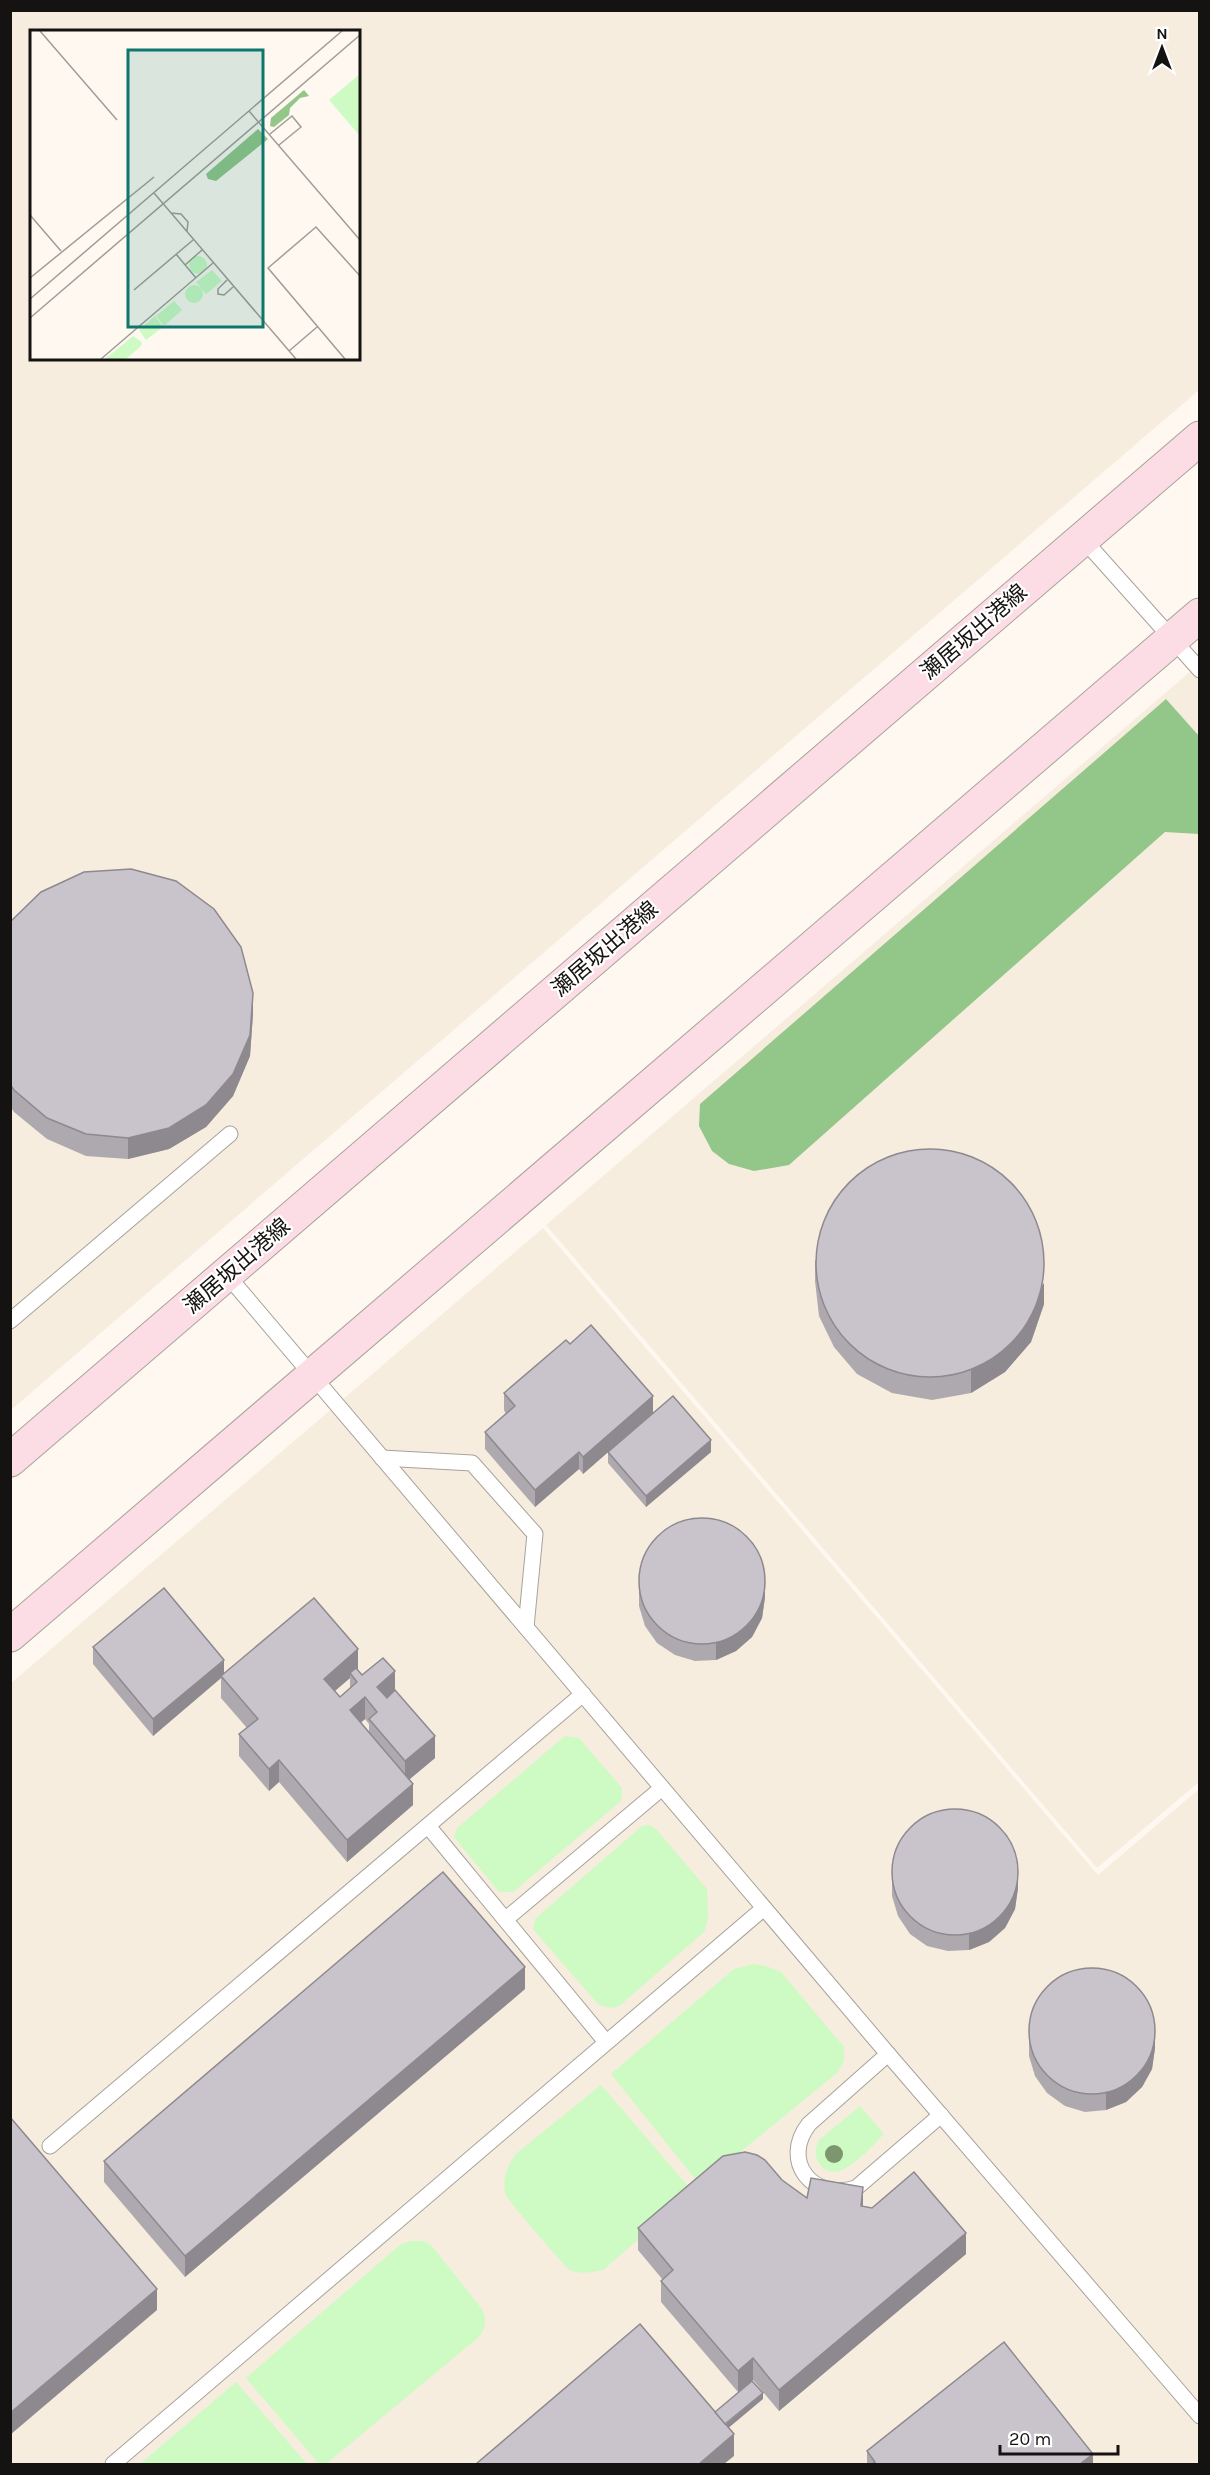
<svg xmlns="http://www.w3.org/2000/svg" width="1210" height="2475" viewBox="0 0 1210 2475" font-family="Karla,'Noto Sans JP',sans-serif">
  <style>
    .built { fill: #f6edde; fill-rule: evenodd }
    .green { fill: #cdfbc3 }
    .forest { fill: #93c689 }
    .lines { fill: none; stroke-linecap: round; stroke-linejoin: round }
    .service-casing { stroke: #a7a29b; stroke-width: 17 }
    .secondary-casing { stroke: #a7a29b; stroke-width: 35 }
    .service { stroke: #fff; stroke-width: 15 }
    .secondary { stroke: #fcdde5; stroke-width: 33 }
    .tree { fill: #7d9670 }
    .wall { fill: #ada9af; fill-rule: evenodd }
    .shaded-wall { fill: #8d898f }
    .building { fill: #c9c4cc; stroke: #8d898f; stroke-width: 1.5 }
    .labels { text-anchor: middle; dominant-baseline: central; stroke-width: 4.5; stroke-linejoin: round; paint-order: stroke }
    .street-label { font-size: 22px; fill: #151311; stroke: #fff }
    .inset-road { fill: none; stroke: #a19c97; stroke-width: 1.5 }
    .view { fill: #0f766e; fill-opacity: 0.15; stroke: #0f766e; stroke-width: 3 }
    .inset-edge { fill: none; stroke: #151311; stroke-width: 3 }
  </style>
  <rect width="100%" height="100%" fill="#fef8f1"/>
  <g class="built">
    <path d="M11,11H1199V390L11,1410ZM32,32H358V358H32Z"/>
    <path d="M1199,664V1782L1097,1868L546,1225Z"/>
    <path d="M543,1228L1098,1875L1199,1789V2464H11L10,1684Z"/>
  </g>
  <g class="green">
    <path d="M565,1736L579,1738L622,1788L621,1801L513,1892H499L454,1837L457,1828Z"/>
    <path d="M649,1825L655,1828L707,1889L708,1918L704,1932L618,2007L609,2008L598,2004L533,1929L535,1919L642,1826Z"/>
    <path d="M753,1964L766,1966L781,1972L844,2047V2061L838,2072L700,2185L611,2074L734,1969Z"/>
    <path d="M601,2085L693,2192L603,2270C592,2272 580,2275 570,2270C565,2267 508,2201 506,2195C501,2180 508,2163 518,2152Z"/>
    <path d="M860,2106L884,2134C870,2147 837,2190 819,2163C814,2156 815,2148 819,2140Z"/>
    <path d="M411,2241H423L431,2245L482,2309C487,2320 486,2326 480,2336L326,2464H319L246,2378L401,2244Z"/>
    <path d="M236,2382L307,2464H140Z"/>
  </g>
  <path class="forest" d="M1166,699L1199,736V834L1165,832L789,1165L754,1171L729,1164L712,1151L699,1126L700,1104Z"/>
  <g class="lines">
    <g class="service-casing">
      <g id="service">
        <path d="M1083,539L1200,670"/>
        <path d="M227,1275L888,2054L1200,2416"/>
        <path d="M10,1321L230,1134"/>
        <path d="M382,1458L472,1463L535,1534L526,1627"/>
        <path d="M428,1826L606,2042"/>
        <path d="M506,1919L662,1788"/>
        <path d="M888,2054L809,2124C780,2161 813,2202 856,2188L941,2115"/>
        <path d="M50,2146L583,1694"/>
        <path d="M113,2464L764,1908"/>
      </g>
    </g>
    <g class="secondary-casing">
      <g id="secondary">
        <path d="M10,1460L1200,438"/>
        <path d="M10,1635L1200,615"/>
      </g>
    </g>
    <use href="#service" class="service"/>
    <use href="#secondary" class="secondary"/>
  </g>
  <circle class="tree" cx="834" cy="2154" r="9"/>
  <g class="wall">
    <path d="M10,922L253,1014L250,1056L233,1096L206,1127L169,1149L128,1159L86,1156L47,1139L14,1112L10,1106Z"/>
    <path d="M815,1260L1044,1304L1031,1342L1005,1372L971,1393L932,1400L892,1393L857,1374L834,1347L819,1316L815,1281Z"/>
    <path d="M570,1344L653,1413L711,1452L646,1507L608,1463V1452L583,1474L579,1469L535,1507L485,1449V1432L506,1414L504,1410V1393Z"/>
    <path d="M639,1589L765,1597L762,1618L752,1637L736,1651L716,1660L695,1661L675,1655L657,1643L645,1626L639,1606Z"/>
    <path d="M93,1647L224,1674L358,1671L362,1675L395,1691L435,1758L410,1779L413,1805L347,1862L279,1782L269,1791L239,1756V1734L247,1728L221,1698V1678L153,1736L93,1664ZM350,1678V1688L340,1697L335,1691ZM365,1719L369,1724V1732L361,1722Z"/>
    <path d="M892,1879L1018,1888L1015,1909L1005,1928L989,1942L969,1950L948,1951L927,1946L910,1934L898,1916L892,1896Z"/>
    <path d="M525,1989L185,2277L104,2182V2161Z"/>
    <path d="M1029,2039L1155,2048L1152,2069L1142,2087L1126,2102L1106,2110L1085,2112L1065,2106L1047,2093L1035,2076L1029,2056Z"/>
    <path d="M782,2180L807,2198L863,2206L966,2254L779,2411L753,2380L738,2392L661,2302V2281L663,2280L638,2250V2228Z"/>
    <path d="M867,2451L1093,2464H867Z"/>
  </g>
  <g class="shaded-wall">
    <path d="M253,993V1014L250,1056L233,1096L206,1127L169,1149L128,1159V1138Z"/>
    <path d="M1044,1283V1304L1031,1342L1005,1372L971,1393V1371Z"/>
    <path d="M653,1396V1413L583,1474V1457Z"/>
    <path d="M711,1440V1452L646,1507V1496Z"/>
    <path d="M579,1452V1469L535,1507V1490Z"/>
    <path d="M765,1580V1597L762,1618L752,1637L736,1651L716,1660V1643Z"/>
    <path d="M358,1649V1671L350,1673V1678L324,1700V1679Z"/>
    <path d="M224,1660V1677L221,1676V1678L153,1736V1719Z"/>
    <path d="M395,1671V1692L377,1708V1687Z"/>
    <path d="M365,1697V1719L350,1732V1710Z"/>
    <path d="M435,1736V1758L405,1783V1761Z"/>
    <path d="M279,1760V1782L269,1791V1769Z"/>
    <path d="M413,1784V1805L347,1862V1840Z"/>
    <path d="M1018,1871V1888L1015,1909L1005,1928L989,1942L969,1950V1933Z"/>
    <path d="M525,1967V1989L185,2277V2256Z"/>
    <path d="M1155,2031V2048L1152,2069L1142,2087L1126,2102L1106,2110V2093Z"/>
    <path d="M863,2187V2209L861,2206Z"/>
    <path d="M966,2233V2254L779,2411V2390Z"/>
    <path d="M157,2289V2310L10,2435V2413Z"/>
    <path d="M753,2358V2380L738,2392V2371Z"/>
    <path d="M763,2393V2399L720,2435V2429Z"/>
    <path d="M734,2434V2456L724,2464H699Z"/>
    <path d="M1093,2454V2464H1080Z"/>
  </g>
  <g class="building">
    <path d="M131,869L176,881L214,909L241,947L253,993L250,1035L233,1074L206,1105L169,1128L128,1138L86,1134L47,1118L14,1090L10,1084V922L41,892L84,872Z"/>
    <circle cx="930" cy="1263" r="114"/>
    <path d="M591,1325L653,1396L583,1457L579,1452L535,1490L485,1432L515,1406L504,1393L566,1340L570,1344Z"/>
    <path d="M673,1396L711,1440L646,1496L608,1452Z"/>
    <circle cx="702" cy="1581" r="63"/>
    <path d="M164,1588L224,1660L153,1719L93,1647Z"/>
    <path d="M314,1598L358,1649L324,1679L340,1697L357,1682L350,1673L356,1668L362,1675L383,1658L395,1671L377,1687L387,1698L395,1690L435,1736L405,1761L369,1719L377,1712L365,1697L350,1710L413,1784L347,1840L279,1760L269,1769L239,1734L258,1719L221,1676Z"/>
    <circle cx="955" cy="1872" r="63"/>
    <path d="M443,1872L525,1967L185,2256L104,2161Z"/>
    <circle cx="1092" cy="2031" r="63"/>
    <path d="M10,2117L157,2289L10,2413Z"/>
    <path d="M745,2152L757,2155L765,2160L782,2180L807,2198L811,2178L863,2187L861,2206L872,2208L914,2172L966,2233L779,2390L753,2358L738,2371L661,2281L673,2270L638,2228L723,2156Z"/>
    <path d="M640,2324L734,2434L699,2464H476Z"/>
    <path d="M1004,2342L1093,2454L1080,2464H872L875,2462L867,2451Z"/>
    <path d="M752,2381L763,2393L725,2424L715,2412Z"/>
  </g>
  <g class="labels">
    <g class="street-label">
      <text transform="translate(974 632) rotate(-41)">瀬居坂出港線</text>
      <text transform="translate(605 949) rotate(-41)">瀬居坂出港線</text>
      <text transform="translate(237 1266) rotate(-41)">瀬居坂出港線</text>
    </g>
  </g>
  <g transform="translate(30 30)">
    <rect width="330" height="330" fill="#fef8f1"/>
    <path d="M330,44V106L299,70ZM159 235a9 9 0 1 1 18 0a9 9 0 1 1-18 0ZM182,240L192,251L176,264L166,252ZM155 264a9 9 0 1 1 18 0a9 9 0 1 1-18 0ZM144,271L152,280L134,296L126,286ZM125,286L133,297L116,310L109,300ZM103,306L112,312L111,316L96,329H75Z" fill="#cdfbc3"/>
    <path d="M274,60L279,66L270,68L260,78L259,85L244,97L240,96L241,88ZM228,99L238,109L186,151L178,149L176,144Z" fill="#93c689"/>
    <path class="inset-road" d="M10,1L87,90M219,81L330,210M240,104L262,86L271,97L249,115M124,163L266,329M141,183L151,184L158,192L157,201M0,185L31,221M146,224L166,248M155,235L172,220M0,248L124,147M197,250L188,259V264L194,265L203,257M104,260L163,210M0,269L312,1M0,288L330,5M259,321L287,297M71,329L183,233M315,329L238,238L286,197L330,246"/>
    <path class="view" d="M98,20H233V297H98Z"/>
    <rect width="330" height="330" class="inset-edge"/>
  </g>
  <rect width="1210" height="2475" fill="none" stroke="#151311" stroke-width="24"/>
  <g transform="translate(1162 48)" stroke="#ffffff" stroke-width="4.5" paint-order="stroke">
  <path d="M0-4.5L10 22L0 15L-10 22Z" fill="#151311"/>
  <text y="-9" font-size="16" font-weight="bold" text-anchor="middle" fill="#151311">N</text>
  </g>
  <path d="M1000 2445v9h118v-9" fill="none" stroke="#151311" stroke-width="3"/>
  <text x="1009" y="2445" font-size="18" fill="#151311" stroke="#ffffff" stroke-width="4.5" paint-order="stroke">20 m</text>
</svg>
